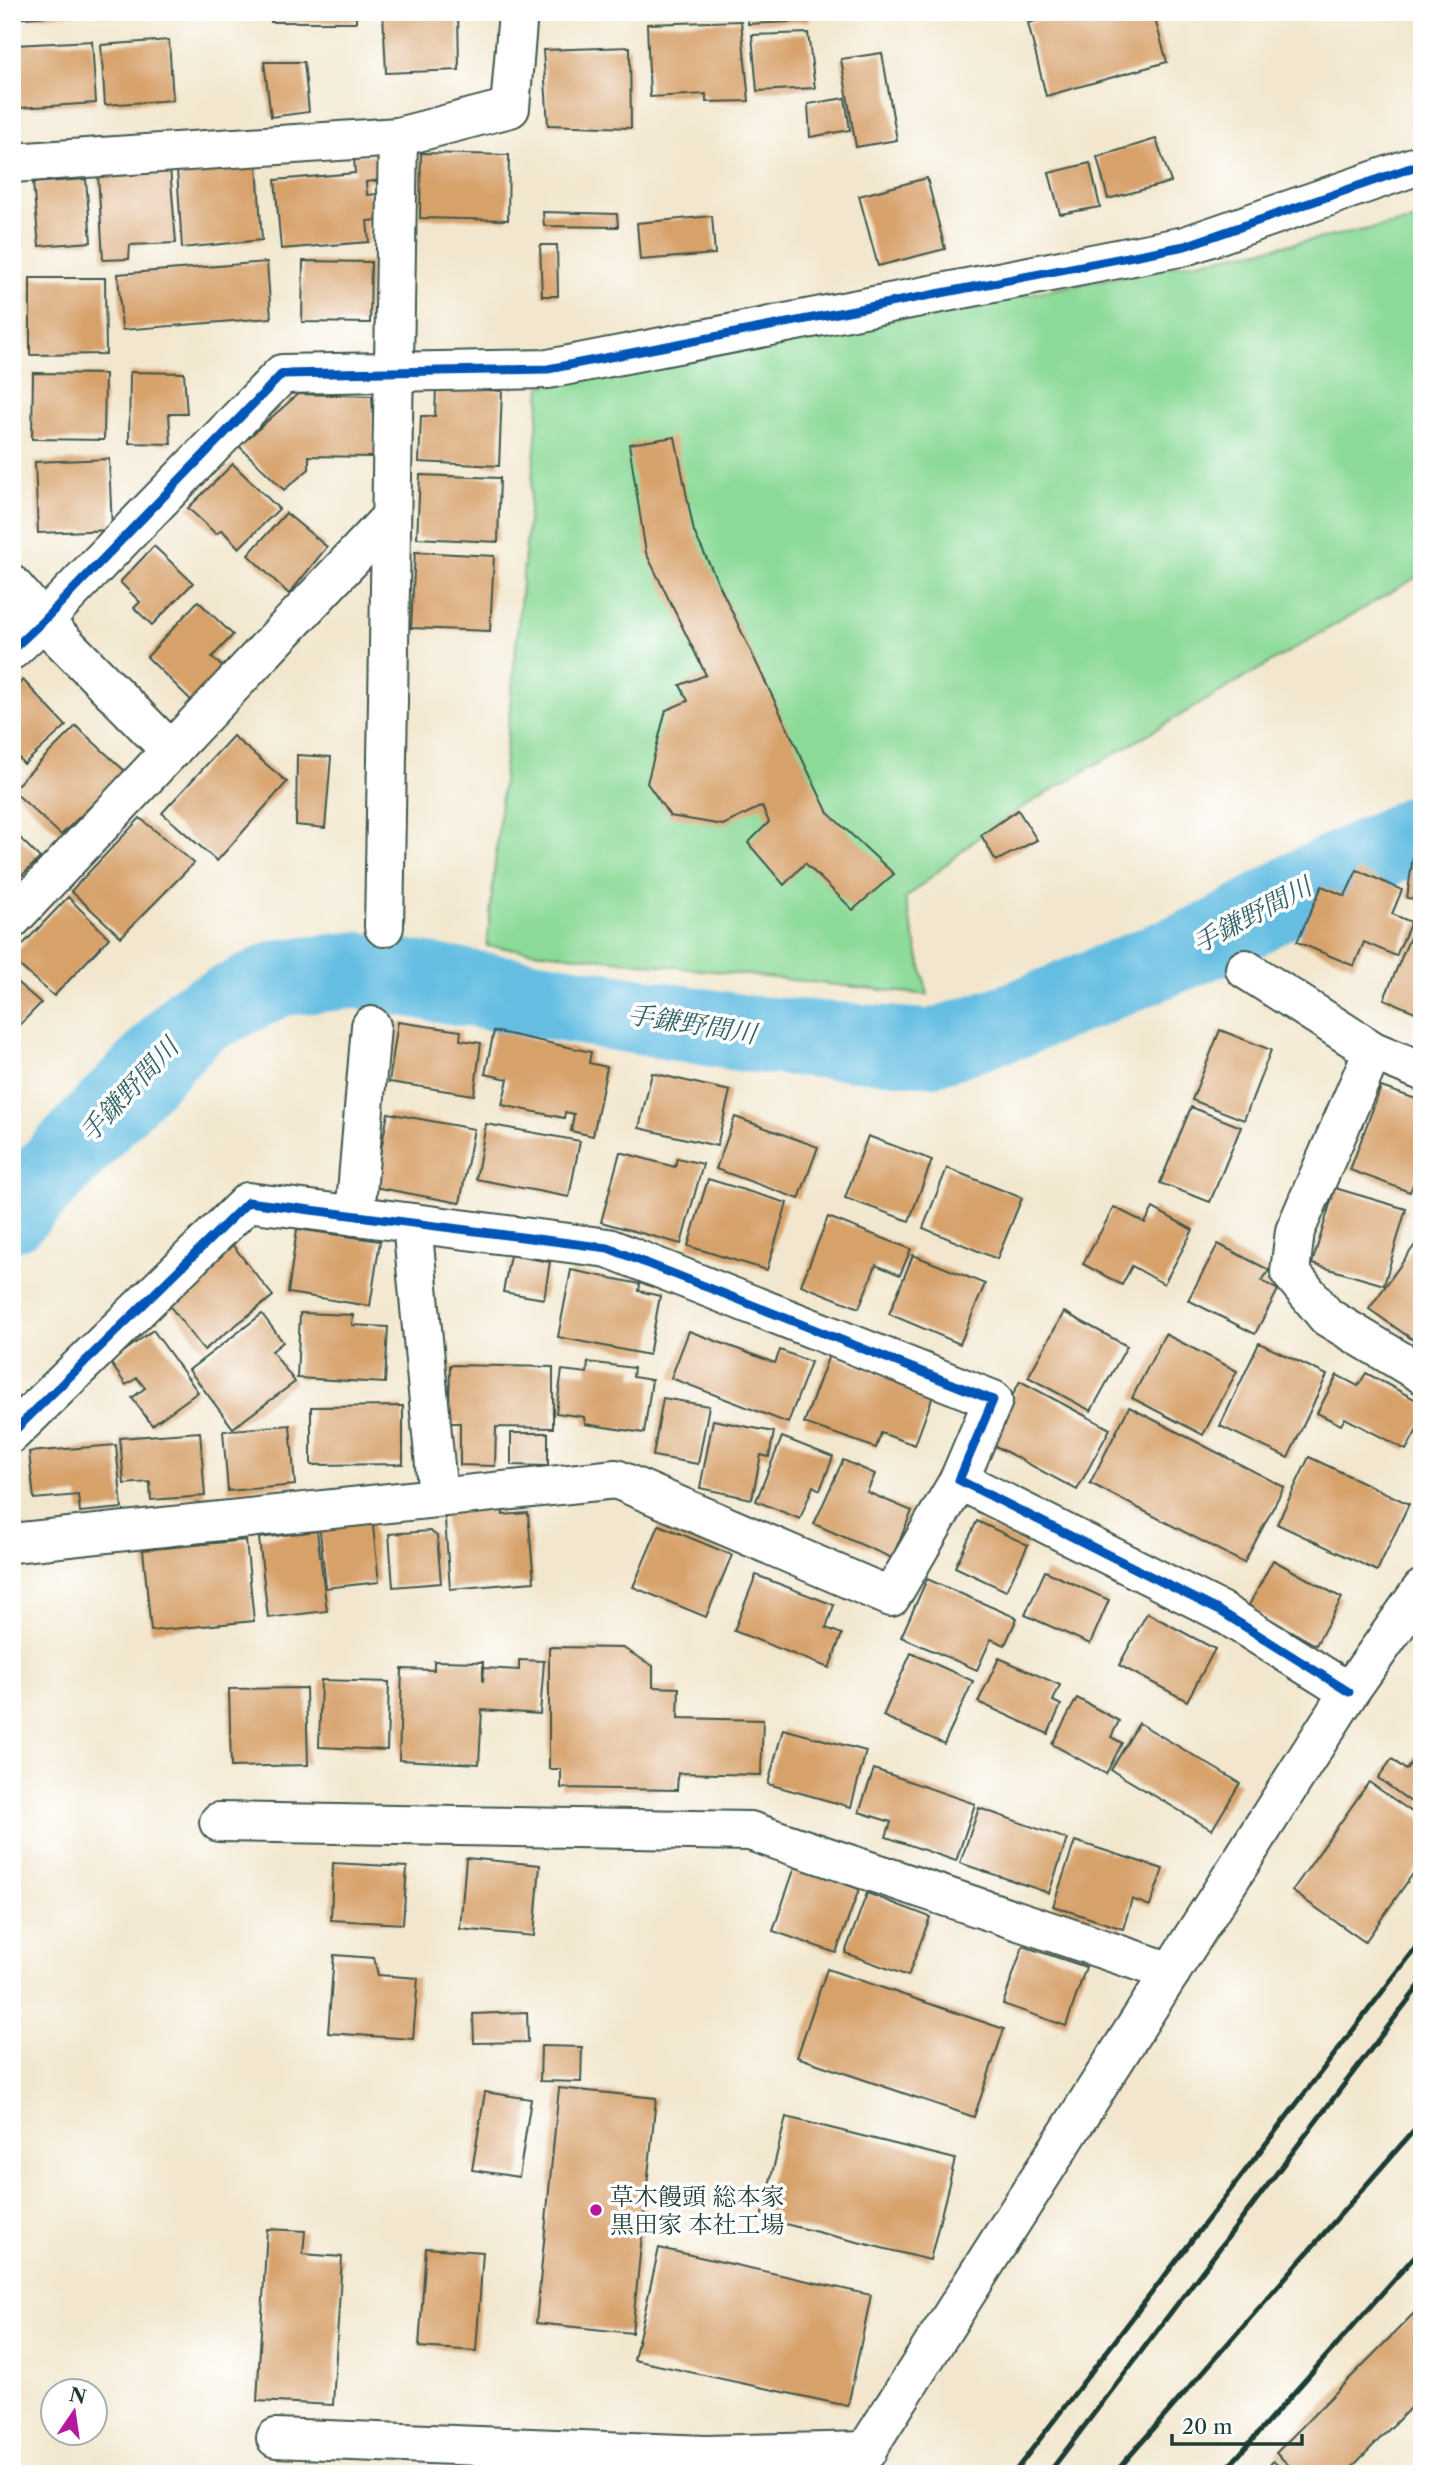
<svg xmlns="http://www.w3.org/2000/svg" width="1434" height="2486" viewBox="0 0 1434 2486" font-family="'Libre Caslon Text','Noto Serif JP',serif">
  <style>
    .green { fill: #8cda98; stroke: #568c66; stroke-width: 2 }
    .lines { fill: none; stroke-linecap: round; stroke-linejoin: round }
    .river { stroke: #65bee2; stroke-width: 77 }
    .building { fill: #d7a16b }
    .minor-casing { stroke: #3f564b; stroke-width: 42 }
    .minor { stroke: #fff; stroke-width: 38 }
    .rail { stroke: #1f3d34; stroke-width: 5 }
    .cycleway-casing { stroke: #fff; stroke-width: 13 }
    .cycleway { stroke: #0057b8; stroke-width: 9 }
    .poi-dot { fill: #b5179e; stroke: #fff; stroke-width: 2.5 }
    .labels { text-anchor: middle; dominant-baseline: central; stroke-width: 7; stroke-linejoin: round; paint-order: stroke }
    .poi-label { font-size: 24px; fill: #1f3d34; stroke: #fff; text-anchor: start }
    .water-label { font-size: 26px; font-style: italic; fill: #346468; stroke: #fff }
  </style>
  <rect width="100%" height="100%" fill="#fff"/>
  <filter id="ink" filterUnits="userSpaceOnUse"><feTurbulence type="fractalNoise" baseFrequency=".0143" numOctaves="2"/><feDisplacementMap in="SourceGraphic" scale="14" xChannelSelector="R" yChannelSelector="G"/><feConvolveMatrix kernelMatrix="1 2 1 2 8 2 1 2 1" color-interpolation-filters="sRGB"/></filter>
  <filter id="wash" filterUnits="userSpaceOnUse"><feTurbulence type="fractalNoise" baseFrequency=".00686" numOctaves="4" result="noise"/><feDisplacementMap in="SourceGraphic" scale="28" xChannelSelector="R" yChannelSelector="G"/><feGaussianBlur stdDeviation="1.57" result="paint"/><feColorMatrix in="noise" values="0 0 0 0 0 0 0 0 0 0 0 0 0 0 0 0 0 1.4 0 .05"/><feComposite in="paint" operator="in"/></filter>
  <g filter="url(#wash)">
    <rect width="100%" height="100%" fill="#f2e7ce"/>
    <path class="green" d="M1422,219V574L1018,810L981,835L905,899L928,995L487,946L541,387Z"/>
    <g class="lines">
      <path class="river" d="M12,1213L196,1019L279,978L356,970L748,1034L931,1048L1021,1018L1220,936L1306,886L1422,831"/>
    </g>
    <g id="blocks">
      <g class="building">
        <path d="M12,12H76V14L12,19Z"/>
        <path d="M100,12H166V17L101,16Z"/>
        <rect x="271" y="12" width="85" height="10"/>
        <path d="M383,12H458L459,70L386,73Z"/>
        <path d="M748,12H810V21L748,24Z"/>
        <path d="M1071,12H1153L1167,62L1046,96L1028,23Z"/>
        <path d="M741,21L749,101L706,102V94L650,97L647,24Z"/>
        <path d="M808,33L815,88L757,91L752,35Z"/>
        <path d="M169,40L173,100L105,105L101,45Z"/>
        <path d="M92,41L96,103L19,108L15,45Z"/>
        <path d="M630,47L631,128L548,125L543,50Z"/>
        <path d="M882,53L897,140L856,147L841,59Z"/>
        <path d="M264,62H304L309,112L271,117Z"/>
        <path d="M845,98L850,130L810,137L808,104Z"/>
        <path d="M1156,139L1171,182L1108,199L1097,157Z"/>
        <path d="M421,153L509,155L508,220L420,218Z"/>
        <path d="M380,154L383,180L366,182L367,195L377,194L379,220L367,221L369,242L281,249L275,180L355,173L354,156Z"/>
        <path d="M1090,163L1100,207L1060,214L1049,173Z"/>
        <path d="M257,165L262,240L182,248L177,170Z"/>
        <path d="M170,167L176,243L130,245L129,259L103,260L98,173Z"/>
        <path d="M927,178L945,249L878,266L859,196Z"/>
        <path d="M86,179L91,242L39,246L33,183Z"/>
        <path d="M543,212L617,214L618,227L544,226Z"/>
        <path d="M712,216L715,254L640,260L637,223Z"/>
        <path d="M540,245H557L558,296H542Z"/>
        <path d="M303,261L371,262L370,323L302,322Z"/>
        <path d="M267,262L271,318L122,330L118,274Z"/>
        <path d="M30,278H105L106,354L30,355Z"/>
        <path d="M130,372L184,373L187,414H169L171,444L129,443Z"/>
        <path d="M33,373L105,374L104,440L32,439Z"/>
        <path d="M436,387L502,391L499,466L419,462L421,416H435Z"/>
        <path d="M298,394L372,396L375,457L309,456V469L284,490L239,446Z"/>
        <path d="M675,437L694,532L828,813L894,874L853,910L805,863L784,885L748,843L769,822L762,806L723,825L670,816L647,783L666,710L688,701L680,685L706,675L646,553L629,444Z"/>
        <path d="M109,459L112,530L38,533L35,462Z"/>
        <path d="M233,464L279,509L239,548L222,530L216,534L188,508Z"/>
        <path d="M420,475L500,478L498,542L417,538Z"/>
        <path d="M286,513L327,547L289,594L248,555Z"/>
        <path d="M154,546L193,583L152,625L134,608L140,602L120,582Z"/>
        <path d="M415,552L494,556L490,631L411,628Z"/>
        <path d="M198,601L233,635L212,657L225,669L194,703L147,657Z"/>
        <path d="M23,680L66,726L24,764L12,751V690Z"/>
        <path d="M76,726L126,772L61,835L12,790Z"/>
        <path d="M233,736L287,782L217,861L162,813Z"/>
        <path d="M297,755L331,757L325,828L296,825Z"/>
        <path d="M1018,810L1037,840L996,861L981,835Z"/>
        <path d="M140,818L194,863L121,937L71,891Z"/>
        <path d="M12,830L40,858L12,885Z"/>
        <path d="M1415,842L1422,843V900L1407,898Z"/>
        <path d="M1357,870L1402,890L1392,914L1411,922L1396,956L1364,942L1354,966L1297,942L1322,886L1345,896Z"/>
        <path d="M68,897L109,938L54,996L12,959V956Z"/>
        <path d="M1416,923L1422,926V1015L1384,999Z"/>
        <path d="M12,978L41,1003L12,1033Z"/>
        <path d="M398,1022L461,1031L460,1040L481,1043L474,1095L389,1082Z"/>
        <path d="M1220,1030L1271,1050L1244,1120L1192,1100Z"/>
        <path d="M494,1031L591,1052L589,1063L607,1067L593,1136L571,1131L574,1114L565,1112L564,1118L502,1105L508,1079L485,1074Z"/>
        <path d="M652,1073L730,1091L717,1146L639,1128Z"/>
        <path d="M1381,1087L1422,1101V1161L1410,1192L1350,1170Z"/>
        <path d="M1191,1107L1241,1127L1210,1202L1160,1183Z"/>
        <path d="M388,1113L474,1129L460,1203L374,1187Z"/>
        <path d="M735,1117L818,1147L799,1199L716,1169Z"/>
        <path d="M486,1124L580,1141L569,1197L476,1179Z"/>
        <path d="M868,1136L932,1160L909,1221L845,1198Z"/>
        <path d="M620,1152L675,1167L677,1158L703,1164L681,1244L601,1222Z"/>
        <path d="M947,1168L1022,1198L997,1259L923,1228Z"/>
        <path d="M708,1179L787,1203L767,1270L688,1246Z"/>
        <path d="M1335,1188L1406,1209L1384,1285L1312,1264Z"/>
        <path d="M1114,1207L1145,1223L1153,1208L1193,1230L1164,1284L1132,1266L1122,1285L1083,1264Z"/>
        <path d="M828,1217L911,1249L900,1275L876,1265L859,1308L801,1285Z"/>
        <path d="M297,1229L380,1241L370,1306L288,1293Z"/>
        <path d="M1422,1235V1346L1369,1309Z"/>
        <path d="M231,1243L273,1296L204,1350L162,1296Z"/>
        <path d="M1218,1244L1269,1270L1262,1281L1278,1290L1255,1334L1188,1300Z"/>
        <path d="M510,1255L550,1262L544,1299L503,1292Z"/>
        <path d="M913,1255L985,1284L960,1344L889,1314Z"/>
        <path d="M571,1270L640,1284L639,1291L660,1296L649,1355L558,1337Z"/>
        <path d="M1064,1312L1127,1346L1091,1411L1028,1377Z"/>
        <path d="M300,1313L353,1315L352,1325L388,1327L385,1383L297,1378Z"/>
        <path d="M262,1314L283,1342L272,1351L295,1382L233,1428L189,1370Z"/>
        <path d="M153,1330L198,1392L152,1425L132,1398L145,1388L137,1378L126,1385L110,1362Z"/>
        <path d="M689,1331L775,1363L780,1350L811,1362L788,1423L671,1378Z"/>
        <path d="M1165,1334L1237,1371L1203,1435L1132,1398Z"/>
        <path d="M1259,1343L1327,1375L1288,1458L1220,1426Z"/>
        <path d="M829,1355L934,1393L915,1445L881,1433L876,1448L804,1423Z"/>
        <path d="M588,1362L634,1368L633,1377L652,1380L644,1433L585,1424L584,1417L556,1413L562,1370L587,1373Z"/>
        <path d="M450,1365L553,1367V1428L496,1427L495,1466L460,1465V1423H449Z"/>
        <path d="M1366,1373L1422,1403V1421L1406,1450L1345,1418L1341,1425L1317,1413L1337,1375L1358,1386Z"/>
        <path d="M1020,1381L1110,1429L1077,1490L988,1442Z"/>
        <path d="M663,1398L709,1406L698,1464L653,1456Z"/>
        <path d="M403,1406V1464L311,1465V1407Z"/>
        <path d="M1129,1407L1284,1487L1244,1563L1090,1483Z"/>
        <path d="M713,1420L774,1432L769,1457L761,1455L752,1499L700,1488Z"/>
        <path d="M290,1425L295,1485L228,1491L223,1431Z"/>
        <path d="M200,1432L205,1496L151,1500L150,1482L124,1484L120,1438Z"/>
        <path d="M511,1433H548V1466L511,1465Z"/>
        <path d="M782,1437L833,1457L820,1490L813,1486L800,1519L756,1501Z"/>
        <path d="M116,1445L122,1508L80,1512L78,1495L34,1499L29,1452Z"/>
        <path d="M1309,1457L1409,1504L1377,1571L1277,1524Z"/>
        <path d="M843,1460L875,1474L867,1492L912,1511L892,1558L814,1524Z"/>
        <path d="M502,1501L503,1515L528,1513L534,1582L450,1589L444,1506Z"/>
        <path d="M372,1517L379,1582L326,1588L319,1522Z"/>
        <path d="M977,1521L1028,1545L1006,1591L955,1567Z"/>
        <path d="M659,1525L732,1555L706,1617L633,1587Z"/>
        <path d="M317,1531L327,1611L268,1618L259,1538Z"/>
        <path d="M430,1531L437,1536L441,1583L393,1587L389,1534Z"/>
        <path d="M246,1540L254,1621L151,1631L143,1550Z"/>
        <path d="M1273,1560L1342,1598L1316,1645L1248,1607Z"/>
        <path d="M1045,1571L1109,1600L1090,1644L1025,1615Z"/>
        <path d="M756,1575L834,1605L826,1628L842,1634L829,1668L734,1631Z"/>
        <path d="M927,1579L1017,1618L1005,1645L991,1639L977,1670L901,1637Z"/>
        <path d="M1147,1613L1215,1649L1187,1701L1119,1665Z"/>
        <path d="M549,1647L623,1648L653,1666V1687L679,1688L678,1718L763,1720L761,1775L678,1773L677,1790L561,1788V1769H549Z"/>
        <path d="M911,1653L973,1681L944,1744L883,1716Z"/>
        <path d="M999,1658L1060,1685L1053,1701L1061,1705L1048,1734L978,1702Z"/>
        <path d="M519,1660L544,1661L540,1714L482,1710L479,1764L399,1760L402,1669L434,1670V1661L483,1662V1682L484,1668L519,1670Z"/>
        <path d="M321,1680L389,1682L387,1750L319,1747Z"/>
        <path d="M306,1688L308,1765L231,1767L229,1689Z"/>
        <path d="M1077,1698L1119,1721L1111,1737L1122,1743L1106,1774L1052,1744Z"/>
        <path d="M1139,1723L1240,1783L1212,1830L1111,1770Z"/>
        <path d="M783,1729L866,1751L851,1807L768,1784Z"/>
        <path d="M1416,1755L1422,1759V1810L1378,1778L1392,1759L1406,1770Z"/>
        <path d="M874,1769L975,1804L956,1861L886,1837L891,1822L859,1812Z"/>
        <path d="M1369,1782L1422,1819V1861L1365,1942L1292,1891Z"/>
        <path d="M979,1808L1067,1839L1049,1893L960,1863Z"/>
        <path d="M1075,1841L1163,1869L1150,1906L1132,1899L1123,1929L1053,1906Z"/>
        <path d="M466,1858L540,1865L534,1936L460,1929Z"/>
        <path d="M333,1863L407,1867L403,1924L331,1920Z"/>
        <path d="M795,1867L859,1889L836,1953L773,1931Z"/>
        <path d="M867,1893L930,1917L908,1976L845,1953Z"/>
        <path d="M1023,1946L1086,1967L1066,2026L1003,2004Z"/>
        <path d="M334,1955L374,1958L378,1975L418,1978L413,2039L328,2033Z"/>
        <path d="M827,1969L1004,2029L974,2117L797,2057Z"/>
        <path d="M527,2012L528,2042L474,2043L473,2014Z"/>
        <path d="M541,2046L582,2047L581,2082L540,2081Z"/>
        <path d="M559,2088L656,2098L632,2333L536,2323Z"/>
        <path d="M485,2092L531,2099L519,2177L472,2170Z"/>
        <path d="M786,2117L955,2159L930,2260L761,2218Z"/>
        <path d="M267,2229L305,2231L303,2254L342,2257L333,2405L257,2401Z"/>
        <path d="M426,2248L483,2252L476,2351L419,2347Z"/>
        <path d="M659,2248L871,2295L848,2406L634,2360Z"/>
        <path d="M1422,2305V2396L1345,2474H1298L1276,2453Z"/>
        <path d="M1273,2461L1288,2474H1262Z"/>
      </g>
    </g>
  </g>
  <g filter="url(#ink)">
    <use href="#blocks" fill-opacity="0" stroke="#3f564b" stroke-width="2"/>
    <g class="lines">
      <g class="minor-casing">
        <g id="minor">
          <path d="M12,163L398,137L510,108L518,12"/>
          <path d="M12,585L43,621L171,751"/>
          <path d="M12,650L43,621L282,374L548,369L1185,246L1422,164"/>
          <path d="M12,919L391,517"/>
          <path d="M384,927L398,137"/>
          <path d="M1245,969L1373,1051L1422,1071"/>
          <path d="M1373,1051L1295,1231L1290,1272L1327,1317L1422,1374"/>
          <path d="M355,1216L371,1026"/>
          <path d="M412,1223L438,1497"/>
          <path d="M12,1433L248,1202L608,1248L993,1400L959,1480L1220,1611L1349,1692"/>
          <path d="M12,1543L616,1479L891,1597L959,1480"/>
          <path d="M219,1822L750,1831L1171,1972"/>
          <path d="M276,2438L706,2455L867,2451"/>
          <path d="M851,2474L1349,1692L1422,1589"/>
        </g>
      </g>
      <use href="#minor" class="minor"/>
      <g class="rail">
        <path d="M1013,2474L1422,1940"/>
        <path d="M1048,2474L1422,1982"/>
        <path d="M1114,2474L1422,2121"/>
        <path d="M1222,2474L1422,2248"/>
      </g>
      <g class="cycleway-casing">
        <g id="cycleway">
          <path d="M12,650L43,621L282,374L548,369L1185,246L1422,164"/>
          <path d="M12,1433L248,1202L608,1248L993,1400L959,1480L1220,1611L1349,1692"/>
        </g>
      </g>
      <use href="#cycleway" class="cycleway"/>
    </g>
  </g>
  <circle class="poi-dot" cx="596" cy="2210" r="7"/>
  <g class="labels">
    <g class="poi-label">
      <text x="610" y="2196">草木饅頭 総本家<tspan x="610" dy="28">黒田家 本社工場</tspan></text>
    </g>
    <g class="water-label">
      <text transform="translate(1252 915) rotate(-28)">手鎌野間川</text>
      <text transform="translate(692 1024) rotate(9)">手鎌野間川</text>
      <text transform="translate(129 1090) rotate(-47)">手鎌野間川</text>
    </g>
  </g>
  <rect width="1434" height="2486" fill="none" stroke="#fff" stroke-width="42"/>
  <g transform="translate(74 2412) rotate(13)"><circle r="33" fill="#ffffff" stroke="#a5b1ae" stroke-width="2"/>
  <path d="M0-5L12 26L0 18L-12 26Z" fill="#b5179e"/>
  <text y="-10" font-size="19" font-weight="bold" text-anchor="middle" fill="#1f3d34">N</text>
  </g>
  <path d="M1172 2434v10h130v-10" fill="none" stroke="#1f3d34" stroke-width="3.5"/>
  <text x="1182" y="2434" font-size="21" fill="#1f3d34" stroke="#ffffff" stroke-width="5" paint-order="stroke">20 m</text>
</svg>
